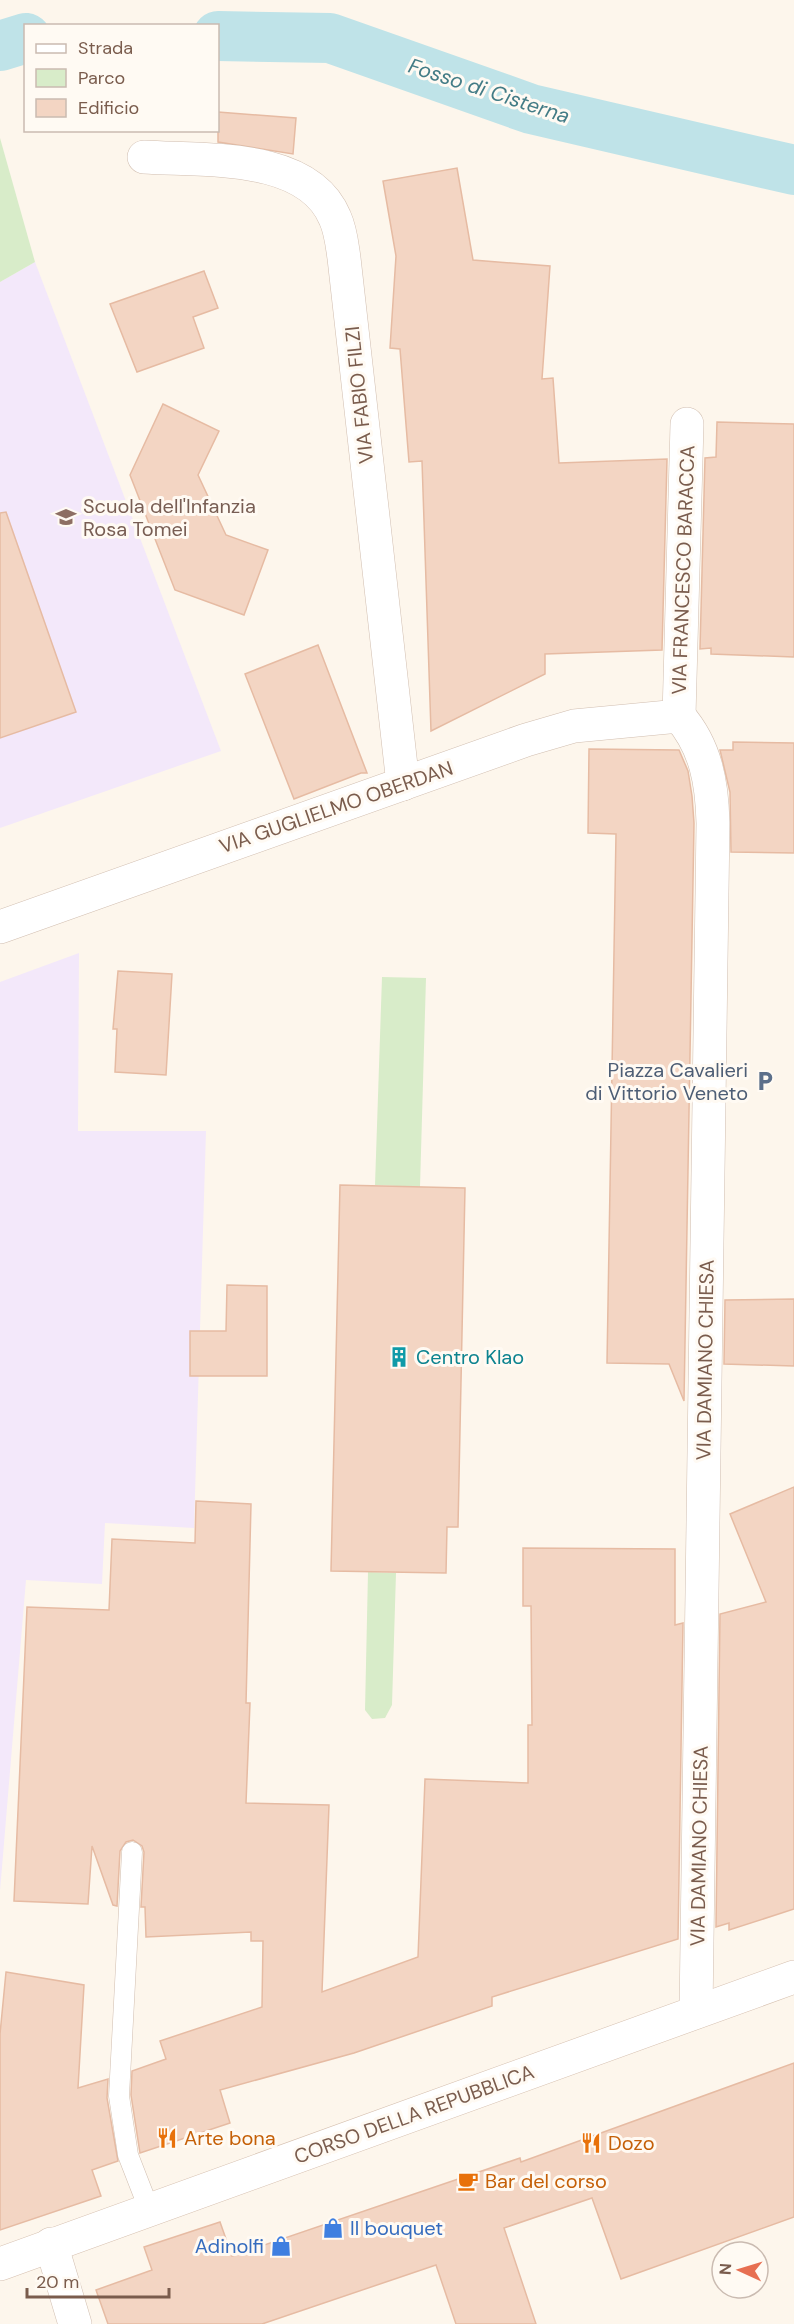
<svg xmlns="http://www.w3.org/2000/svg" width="794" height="2324" viewBox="0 0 794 2324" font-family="'DM Sans',sans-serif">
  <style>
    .education { fill: #f3e8fa }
    .green { fill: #d8ecc9 }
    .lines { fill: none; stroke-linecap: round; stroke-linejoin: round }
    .canal { stroke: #bfe3e8; stroke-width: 50 }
    .building { fill: #f3d5c3; stroke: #e6bba3; stroke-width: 1.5 }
    .lane-casing { stroke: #d1beb0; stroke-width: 21 }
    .street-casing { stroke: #d1beb0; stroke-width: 34 }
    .secondary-casing { stroke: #d6c0b0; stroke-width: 34 }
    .lane { stroke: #fff; stroke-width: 20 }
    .street { stroke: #fff; stroke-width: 33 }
    .secondary { stroke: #fff; stroke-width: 33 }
    .labels { text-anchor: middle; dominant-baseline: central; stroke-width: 6; stroke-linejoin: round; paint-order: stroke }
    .street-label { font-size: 20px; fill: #7a5c4d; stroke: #fffaf3 }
    .education-label { font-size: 20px; fill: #785e54; stroke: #fffaf3; text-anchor: start }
    .service-label { font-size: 20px; fill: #4e5e75; stroke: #fffaf3; text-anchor: end }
    .culture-label { font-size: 20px; fill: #0d838f; stroke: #fffaf3; text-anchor: start }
    .food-label { font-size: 20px; fill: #c56008; stroke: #fffaf3; text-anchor: start }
    .shop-label { font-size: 20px; fill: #366cbe; stroke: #fffaf3; text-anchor: start }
    .water-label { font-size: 21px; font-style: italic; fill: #437c86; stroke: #fffaf3 }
  </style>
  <rect width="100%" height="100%" fill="#fdf6ec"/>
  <g class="education">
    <path d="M35,262L221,751L0,828V282Z"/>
    <path d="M79,953L78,1131H206L194,1528L105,1523L102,1584L26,1580L0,1891V982Z"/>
  </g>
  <g class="green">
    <path d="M0,138L35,262L0,282Z"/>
    <path d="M382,977L426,978L420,1187L375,1185Z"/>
    <path d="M368,1572L396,1573L392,1705L385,1718L372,1719L365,1710Z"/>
  </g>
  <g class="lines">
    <g class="canal">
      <path d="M218,36L330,38L531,109L794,170"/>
      <path d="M0,46L26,38"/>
    </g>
  </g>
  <g class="building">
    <path d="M218,112L296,118L293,154L218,142Z"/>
    <path d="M457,168L473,260L550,266L542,379L553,378L559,463L667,459L662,650L545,654V674L431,731L422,461L409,462L400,349L390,348L396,256L383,181Z"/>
    <path d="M204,271L218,308L193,317L204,348L137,372L110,304Z"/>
    <path d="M163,404L219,431L198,475L226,535L268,550L244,615L175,590L130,475Z"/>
    <path d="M717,422L794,424V657L711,654V648L700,649L705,458L716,457Z"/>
    <path d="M6,512L76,712L0,738V513Z"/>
    <path d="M318,645L367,773H361L294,799L245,674Z"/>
    <path d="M733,742L794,743V853L731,852L730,792L720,750H733Z"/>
    <path d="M589,749L679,750L688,771L692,796L694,823L684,1401L669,1364L607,1363L616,834L588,833Z"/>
    <path d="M118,971L172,974L166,1075L115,1072L117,1029H113Z"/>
    <path d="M340,1185L465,1188L458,1527H447L446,1573L331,1571Z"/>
    <path d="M227,1285L267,1286V1376H190V1331H226Z"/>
    <path d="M794,1299V1366L724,1364L725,1300Z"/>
    <path d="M794,1487V1909L729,1930V1923L716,1927L720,1614L766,1602L730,1514Z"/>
    <path d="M196,1501L251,1504L246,1703H250L246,1803L329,1805L322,1992L418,1957L425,1779L528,1783V1725H532L531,1606H523V1548L675,1549V1625L683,1623L678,1939L492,1997V2006L354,2053L220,2090L230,2123L140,2153L131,2095L132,2071L166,2059L160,2041L262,2007L263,1941H251V1932L146,1937L145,1907H141L144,1852L142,1846L133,1840L126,1842L120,1851L117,1906L113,1905L92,1846L88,1904L14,1901L27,1607L109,1610L112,1539L195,1543Z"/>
    <path d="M6,1972L84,1985L78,2088L108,2079L107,2098L118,2161L92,2170L101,2196L0,2230V2034Z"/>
    <path d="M794,2063V2217L621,2279L592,2198L504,2228L536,2324H456L436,2265L262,2324H108L96,2290L152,2270L144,2247L220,2222L232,2256L520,2158L521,2162Z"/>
  </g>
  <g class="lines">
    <g class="lane-casing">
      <path id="lane" d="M132,1852L119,2096L128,2155L149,2209"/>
    </g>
    <g class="street-casing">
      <g id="street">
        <path d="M144,157C203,161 308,152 335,218C341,231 342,245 344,258L403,784"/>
        <path d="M679,716C706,747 712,783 713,823L696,2012"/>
        <path d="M679,716L687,424"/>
        <path d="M0,927L526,740L574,726L679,716"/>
        <path d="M51,2244L75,2324"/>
      </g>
    </g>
    <g class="secondary-casing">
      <path id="secondary" d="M0,2264L794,1977"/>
    </g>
    <use href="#lane" class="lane"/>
    <use href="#street" class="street"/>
    <use href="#secondary" class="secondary"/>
  </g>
  <defs>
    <g id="school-bare" transform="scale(1.62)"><path d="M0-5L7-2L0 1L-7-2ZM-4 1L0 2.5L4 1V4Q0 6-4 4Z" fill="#8d6e63" stroke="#fffaf3" stroke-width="2.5" paint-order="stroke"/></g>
    <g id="parking-bare" transform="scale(1.62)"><path d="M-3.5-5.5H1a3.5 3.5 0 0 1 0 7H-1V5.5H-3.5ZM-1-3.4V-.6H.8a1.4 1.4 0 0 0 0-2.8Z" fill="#5c6f8a" stroke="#fffaf3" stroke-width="2.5" paint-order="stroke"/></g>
    <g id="building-bare" transform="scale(1.62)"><path d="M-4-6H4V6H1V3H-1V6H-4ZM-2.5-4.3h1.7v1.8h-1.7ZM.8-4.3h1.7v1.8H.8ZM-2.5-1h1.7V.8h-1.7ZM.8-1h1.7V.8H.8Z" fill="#0f9aa8" stroke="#fffaf3" stroke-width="2.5" paint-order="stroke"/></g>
    <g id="restaurant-bare" transform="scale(1.62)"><path d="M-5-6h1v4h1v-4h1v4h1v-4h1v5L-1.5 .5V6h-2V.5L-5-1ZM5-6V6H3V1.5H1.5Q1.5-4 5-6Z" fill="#e8710a" stroke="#fffaf3" stroke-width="2.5" paint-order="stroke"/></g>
    <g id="cafe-bare" transform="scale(1.62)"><path d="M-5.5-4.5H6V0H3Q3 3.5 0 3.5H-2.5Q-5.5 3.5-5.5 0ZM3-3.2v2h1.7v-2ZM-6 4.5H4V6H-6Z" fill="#e8710a" stroke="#fffaf3" stroke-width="2.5" paint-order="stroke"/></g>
    <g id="shop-bare" transform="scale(1.62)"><path d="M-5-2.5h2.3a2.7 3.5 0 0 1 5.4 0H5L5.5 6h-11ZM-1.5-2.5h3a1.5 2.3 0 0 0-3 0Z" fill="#3f7fe0" stroke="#fffaf3" stroke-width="2.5" paint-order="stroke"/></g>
  </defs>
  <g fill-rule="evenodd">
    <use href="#school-bare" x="66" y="517"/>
    <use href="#parking-bare" x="765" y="1081"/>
    <use href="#building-bare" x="399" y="1357"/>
    <use href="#restaurant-bare" x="167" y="2138"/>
    <use href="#restaurant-bare" x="591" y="2143"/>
    <use href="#cafe-bare" x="468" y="2181"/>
    <use href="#shop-bare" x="333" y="2228"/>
    <use href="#shop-bare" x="281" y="2246"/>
  </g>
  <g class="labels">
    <g class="street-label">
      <text transform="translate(359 395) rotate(-96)">VIA FABIO FILZI</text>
      <text transform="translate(683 570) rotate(-88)">VIA FRANCESCO BARACCA</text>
      <text transform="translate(336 807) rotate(-19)">VIA GUGLIELMO OBERDAN</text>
      <text transform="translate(705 1360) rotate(-89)">VIA DAMIANO CHIESA</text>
      <text transform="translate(699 1846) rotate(-89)">VIA DAMIANO CHIESA</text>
      <text transform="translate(414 2114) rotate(-20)">CORSO DELLA REPUBBLICA</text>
    </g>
    <g class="education-label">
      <text x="83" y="506">Scuola dell'Infanzia<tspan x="83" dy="23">Rosa Tomei</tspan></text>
    </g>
    <g class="service-label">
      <text x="748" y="1070">Piazza Cavalieri<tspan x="748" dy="23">di Vittorio Veneto</tspan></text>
    </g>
    <g class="culture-label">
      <text x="416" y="1357">Centro Klao</text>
    </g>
    <g class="food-label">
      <text x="184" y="2138">Arte bona</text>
      <text x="608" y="2143">Dozo</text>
      <text x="485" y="2181">Bar del corso</text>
    </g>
    <g class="shop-label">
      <text x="350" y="2228">Il bouquet</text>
      <text x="264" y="2246" text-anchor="end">Adinolfi</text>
    </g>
    <g class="water-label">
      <text transform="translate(489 91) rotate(18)">Fosso di Cisterna</text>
    </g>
  </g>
  <rect x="24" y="24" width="195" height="108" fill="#fffaf3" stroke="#cabbb1" stroke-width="1.5"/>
  <rect x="36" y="44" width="30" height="9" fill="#ffffff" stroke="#cabbb1" stroke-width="1.5"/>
  <text x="78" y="54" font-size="18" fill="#7a5c4d">Strada</text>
  <rect x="36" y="69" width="30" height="18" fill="#d8ecc9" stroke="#cabbb1" stroke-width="1.5"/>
  <text x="78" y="84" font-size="18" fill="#7a5c4d">Parco</text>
  <rect x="36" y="99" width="30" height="18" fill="#f3d5c3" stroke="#cabbb1" stroke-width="1.5"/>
  <text x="78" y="114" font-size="18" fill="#7a5c4d">Edificio</text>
  <g transform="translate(740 2270) rotate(274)"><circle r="28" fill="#fffaf3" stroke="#cabbb1" stroke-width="1.5"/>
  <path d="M0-4.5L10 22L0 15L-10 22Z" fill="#e76f51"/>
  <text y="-9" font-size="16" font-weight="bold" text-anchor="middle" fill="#7a5c4d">N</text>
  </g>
  <path d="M27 2288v9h142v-9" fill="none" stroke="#7a5c4d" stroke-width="3"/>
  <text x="36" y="2288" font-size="18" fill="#7a5c4d" stroke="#fffaf3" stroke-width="4.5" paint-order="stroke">20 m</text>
</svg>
